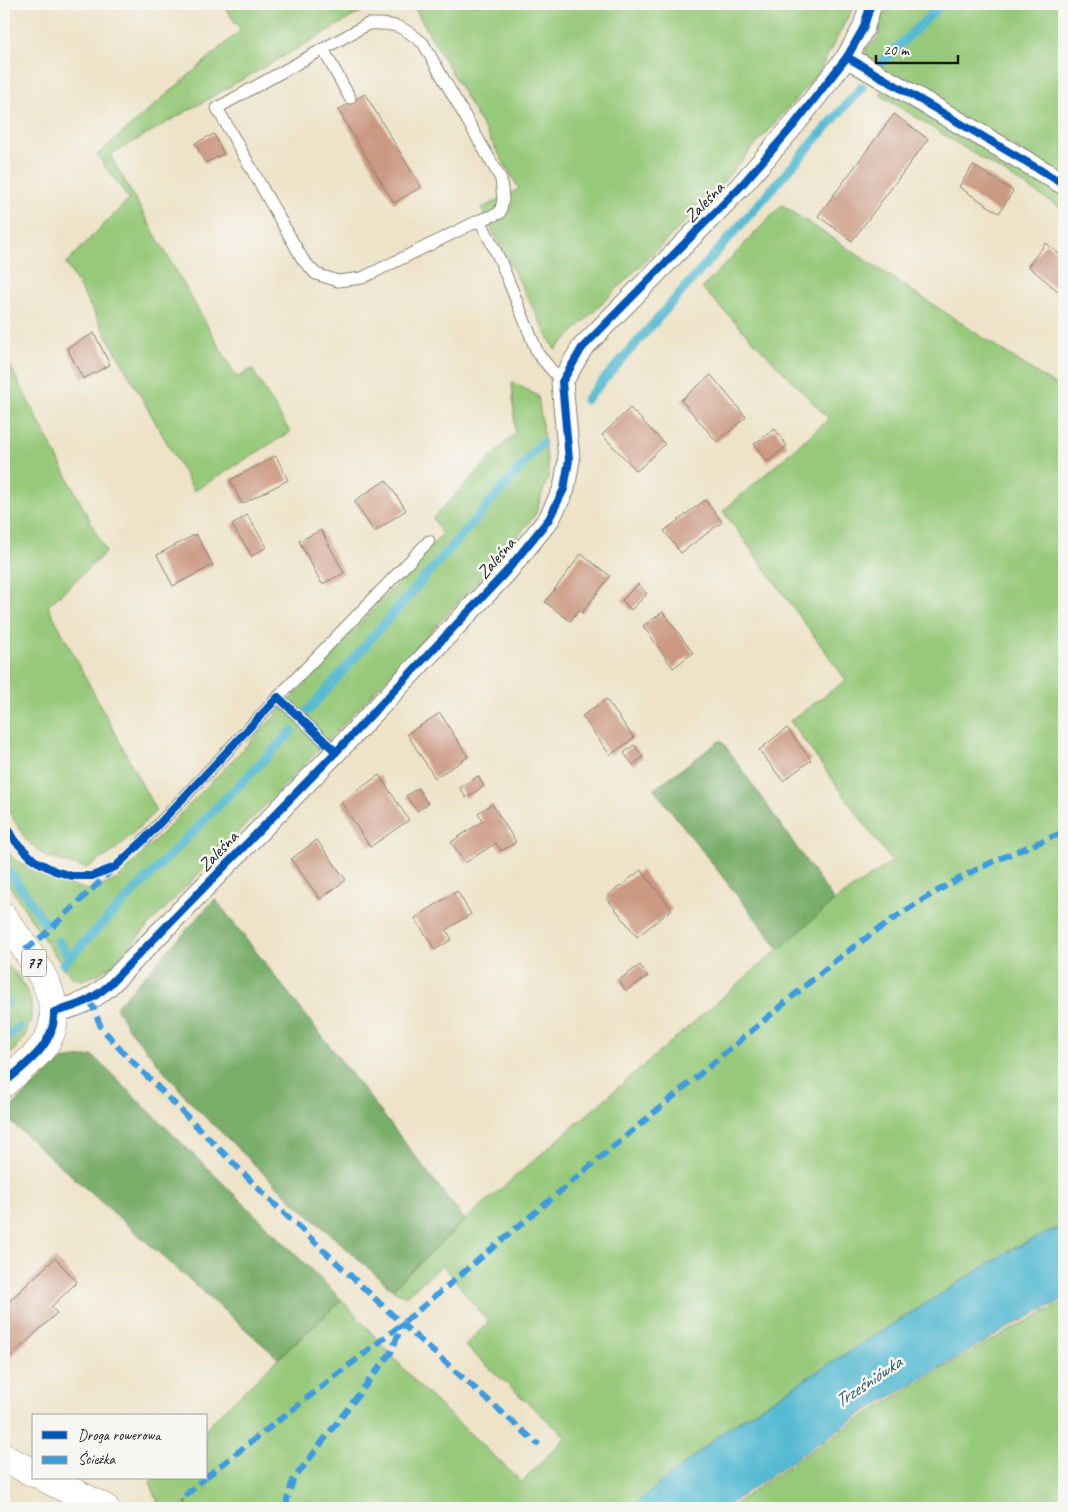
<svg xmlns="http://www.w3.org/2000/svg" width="1068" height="1512" viewBox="0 0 1068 1512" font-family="Caveat,sans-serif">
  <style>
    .green { fill: #97c97a; stroke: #5a724b }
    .forest { fill: #79ad6a; stroke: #4a6443 }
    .water { fill: #54bad2; stroke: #386b77 }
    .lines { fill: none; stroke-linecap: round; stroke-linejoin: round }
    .stream { stroke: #54bad2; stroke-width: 9 }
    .building { fill: #cb9881 }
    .lane-casing { stroke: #858072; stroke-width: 13 }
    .street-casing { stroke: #858072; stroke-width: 23 }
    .primary-casing { stroke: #858072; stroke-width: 29 }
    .path { stroke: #858072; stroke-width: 3; stroke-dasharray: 4 4; stroke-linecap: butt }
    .lane { stroke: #fff; stroke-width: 11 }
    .street { stroke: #fff; stroke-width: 21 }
    .primary { stroke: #fff; stroke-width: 28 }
    .quiet { stroke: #3c9bdf; stroke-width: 6; stroke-dasharray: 12 6; stroke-linecap: butt }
    .cycleway-casing { stroke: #f6f6f2; stroke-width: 11 }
    .cycleway { stroke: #0057b8; stroke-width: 8 }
    .labels { text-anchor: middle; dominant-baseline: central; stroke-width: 5; stroke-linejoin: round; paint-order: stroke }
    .shield { fill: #f6f6f2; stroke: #5d5d5c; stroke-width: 1 }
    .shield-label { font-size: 16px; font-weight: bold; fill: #1c1c1c }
    .street-label { font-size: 18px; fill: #1c1c1c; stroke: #f6f6f2 }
    .water-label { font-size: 19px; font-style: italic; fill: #325b65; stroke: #f6f6f2 }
  </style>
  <rect width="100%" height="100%" fill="#f6f6f2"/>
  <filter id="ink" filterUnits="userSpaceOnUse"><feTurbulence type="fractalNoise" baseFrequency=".02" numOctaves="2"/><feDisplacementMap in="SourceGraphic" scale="10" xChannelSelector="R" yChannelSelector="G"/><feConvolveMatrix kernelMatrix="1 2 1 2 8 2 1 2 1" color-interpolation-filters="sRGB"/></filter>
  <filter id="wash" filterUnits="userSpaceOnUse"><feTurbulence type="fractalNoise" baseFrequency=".0096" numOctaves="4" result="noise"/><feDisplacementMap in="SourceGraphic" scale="20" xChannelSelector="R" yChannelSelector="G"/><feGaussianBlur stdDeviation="1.12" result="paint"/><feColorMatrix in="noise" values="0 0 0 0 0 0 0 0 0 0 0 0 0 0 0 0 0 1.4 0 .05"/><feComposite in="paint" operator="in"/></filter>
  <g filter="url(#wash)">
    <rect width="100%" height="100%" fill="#eee3c8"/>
    <g class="green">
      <path d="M222,4H375L110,155L237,378L252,369L290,432L194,491L66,263L129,199L97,155L241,30Z"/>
      <path d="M412,4H855L817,75L706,201L555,350L481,209L519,189Z"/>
      <path d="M884,4H1064V176L884,72L867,56L865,50L878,37Z"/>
      <path d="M885,88L1064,195V210L880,95Z"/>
      <path d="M782,205L1055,385L1064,375V1225L1014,1248L728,1428L631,1508H160L150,1482L154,1478H206V1428L268,1368L342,1300L420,1387L522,1482L566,1437L465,1346L488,1322L443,1265L405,1296L392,1289L465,1220L834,901L892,862L790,721L846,680L723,511L829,419L702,288Z"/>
      <path d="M4,354L106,552L48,606L156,811L113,852L86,868L46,857L26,840L4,803Z"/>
      <path d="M512,382L538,396L549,474L535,515L499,559L336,732L149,925L112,965L97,975L81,980L71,977L51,950L4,877V844L12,858L45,878L91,891L118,879L275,716L442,534L433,518L515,433Z"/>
      <path d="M4,964C15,971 18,975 24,986C41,1014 27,1040 4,1060V1026L9,1022L4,1011Z"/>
      <path d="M1064,1302V1508H729C835,1431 947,1362 1064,1302Z"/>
    </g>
    <g class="forest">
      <path d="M721,740L834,901L779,949L654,789Z"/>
      <path d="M215,899L465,1220L392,1289L285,1194L193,1105L128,1028L116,1007Z"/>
      <path d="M93,1056L342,1300L278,1358L4,1116V1114L61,1060Z"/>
    </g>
    <path class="water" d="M1064,1225V1299L1015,1324L866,1411L748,1491L724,1508H631L728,1428L1014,1248Z"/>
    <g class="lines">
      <g class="stream">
        <path d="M880,64L942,4"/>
        <path d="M586,400L862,87"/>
        <path d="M308,711L542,443"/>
        <path d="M4,864L45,923"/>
        <path d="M58,941L69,957"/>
        <path d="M63,964L292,731"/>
        <path d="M4,997L8,1004"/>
        <path d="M4,1041L19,1027"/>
      </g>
    </g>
    <g id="blocks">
      <g class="building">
        <path d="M365,94L421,187L394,203L338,110Z"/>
        <path d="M894,114L928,139L852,241L818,216Z"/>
        <path d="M214,134L224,154L205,163L195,143Z"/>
        <path d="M973,165L1013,191L999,213L959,187Z"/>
        <path d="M1046,243L1064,258V296L1028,266Z"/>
        <path d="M94,333L110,365L83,379L67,348Z"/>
        <path d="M711,375L746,417L717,442L681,400Z"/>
        <path d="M630,408L665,444L637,471L602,435Z"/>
        <path d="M775,429L787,446L767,462L754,444Z"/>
        <path d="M276,456L288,480L242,504L230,480Z"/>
        <path d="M386,480L406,510L374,532L354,501Z"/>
        <path d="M705,500L722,522L681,553L664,531Z"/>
        <path d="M247,515L267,547L252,556L232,525Z"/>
        <path d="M321,530L344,573L322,584L299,541Z"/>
        <path d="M196,534L213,565L173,586L157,555Z"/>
        <path d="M581,554L610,576L582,613L579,610L570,621L545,602Z"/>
        <path d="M638,584L647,594L631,610L622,600Z"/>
        <path d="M663,612L693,653L673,668L643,626Z"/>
        <path d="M606,699L634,738L610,755L582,716Z"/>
        <path d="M440,713L468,757L435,778L407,734Z"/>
        <path d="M787,728L811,760L783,781L759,750Z"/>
        <path d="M634,745L643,757L633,765L624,753Z"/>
        <path d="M379,775L409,820L370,847L341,802Z"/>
        <path d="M478,776L484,786L466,798L460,788Z"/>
        <path d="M418,788L428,804L417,811L406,796Z"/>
        <path d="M492,804L516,842L501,851L496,843L465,863L451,842L483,821L478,813Z"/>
        <path d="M317,840L346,880L320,899L291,859Z"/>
        <path d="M641,870L672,909L637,937L606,897Z"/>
        <path d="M457,891L471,914L446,930L452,939L435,950L415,918Z"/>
        <path d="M640,965L648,976L626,991L619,980Z"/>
        <path d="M55,1258L77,1282L51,1307L57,1313L10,1357L4,1351V1306Z"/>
      </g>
    </g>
  </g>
  <g filter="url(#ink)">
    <use href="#blocks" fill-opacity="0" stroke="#858072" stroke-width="1"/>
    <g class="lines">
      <g class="lane-casing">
        <g id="lane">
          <path d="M323,49L350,98"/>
          <path d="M480,220L500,213L503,200L501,179L423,43C402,26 396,23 368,24L217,108L303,260L316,274L338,281L362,278L480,220L500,260L538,354L562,382"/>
          <path d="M278,697L429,541"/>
          <path d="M143,841L278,697L336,752"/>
        </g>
      </g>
      <g class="street-casing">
        <g id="street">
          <path d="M847,57L1064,184"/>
          <path d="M54,1012C77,1006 89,1002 108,986L336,752L506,572L549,519L564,489L569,460L562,382L582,348L740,187L793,126L847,57L863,29L871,4"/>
        </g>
      </g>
      <g class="primary-casing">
        <g id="primary">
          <path d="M4,918C25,950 70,999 48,1039C38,1057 18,1070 4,1083"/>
          <path d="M4,1458L34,1473"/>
          <path d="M45,1478L105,1508"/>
        </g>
      </g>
      <path class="path" d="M175,1508L185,1496"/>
      <use href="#lane" class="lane"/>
      <use href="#street" class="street"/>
      <use href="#primary" class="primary"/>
      <g class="quiet">
        <path d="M25,950L45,934L110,872"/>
        <path d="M90,1000L101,1027L119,1048L269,1199L402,1324L539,1445"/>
        <path d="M206,1477L402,1324L836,960C875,931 914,903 957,880C991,861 1028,847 1064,832"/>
        <path d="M185,1496L205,1478"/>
        <path d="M287,1508V1499L293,1480L392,1351L402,1324"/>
      </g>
      <g class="cycleway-casing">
        <g id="cycleway">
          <path d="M847,57L1064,184"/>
          <path d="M4,821L16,842L34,860L55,871L72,876H92L115,867L143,841L278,697L336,752"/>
          <path d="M4,1083C26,1064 56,1044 54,1012C77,1006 89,1002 108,986L336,752L506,572L549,519L564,489L569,460L562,382L582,348L740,187L793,126L847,57L863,29L871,4"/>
        </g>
      </g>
      <use href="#cycleway" class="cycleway"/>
    </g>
  </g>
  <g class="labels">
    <rect class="shield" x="21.5" y="949.5" width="25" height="27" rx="4"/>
    <g class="shield-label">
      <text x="34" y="963">77</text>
    </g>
    <g class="street-label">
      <text transform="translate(704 202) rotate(-46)">Zaleśna</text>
      <text transform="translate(496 558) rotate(-49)">Zaleśna</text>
      <text transform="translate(218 851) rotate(-46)">Zaleśna</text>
    </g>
    <g class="water-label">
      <text transform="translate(868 1382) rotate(-34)">Trześniówka</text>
    </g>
  </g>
  <rect width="1068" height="1512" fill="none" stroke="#f6f6f2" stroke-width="20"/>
  <rect x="32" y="1414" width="175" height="65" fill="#f6f6f2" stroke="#9f9f9c"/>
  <rect x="42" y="1431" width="25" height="8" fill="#0057b8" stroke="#9f9f9c"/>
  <text x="78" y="1440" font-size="15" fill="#1c1c1c">Droga rowerowa</text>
  <rect x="42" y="1456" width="25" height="8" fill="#3c9bdf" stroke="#9f9f9c"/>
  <text x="78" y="1464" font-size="15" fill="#1c1c1c">Ścieżka</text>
  <path d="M876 55v8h82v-8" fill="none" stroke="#1c1c1c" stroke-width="2.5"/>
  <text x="883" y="55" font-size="15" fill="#1c1c1c" stroke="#f6f6f2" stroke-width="4" paint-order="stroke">20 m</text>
</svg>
